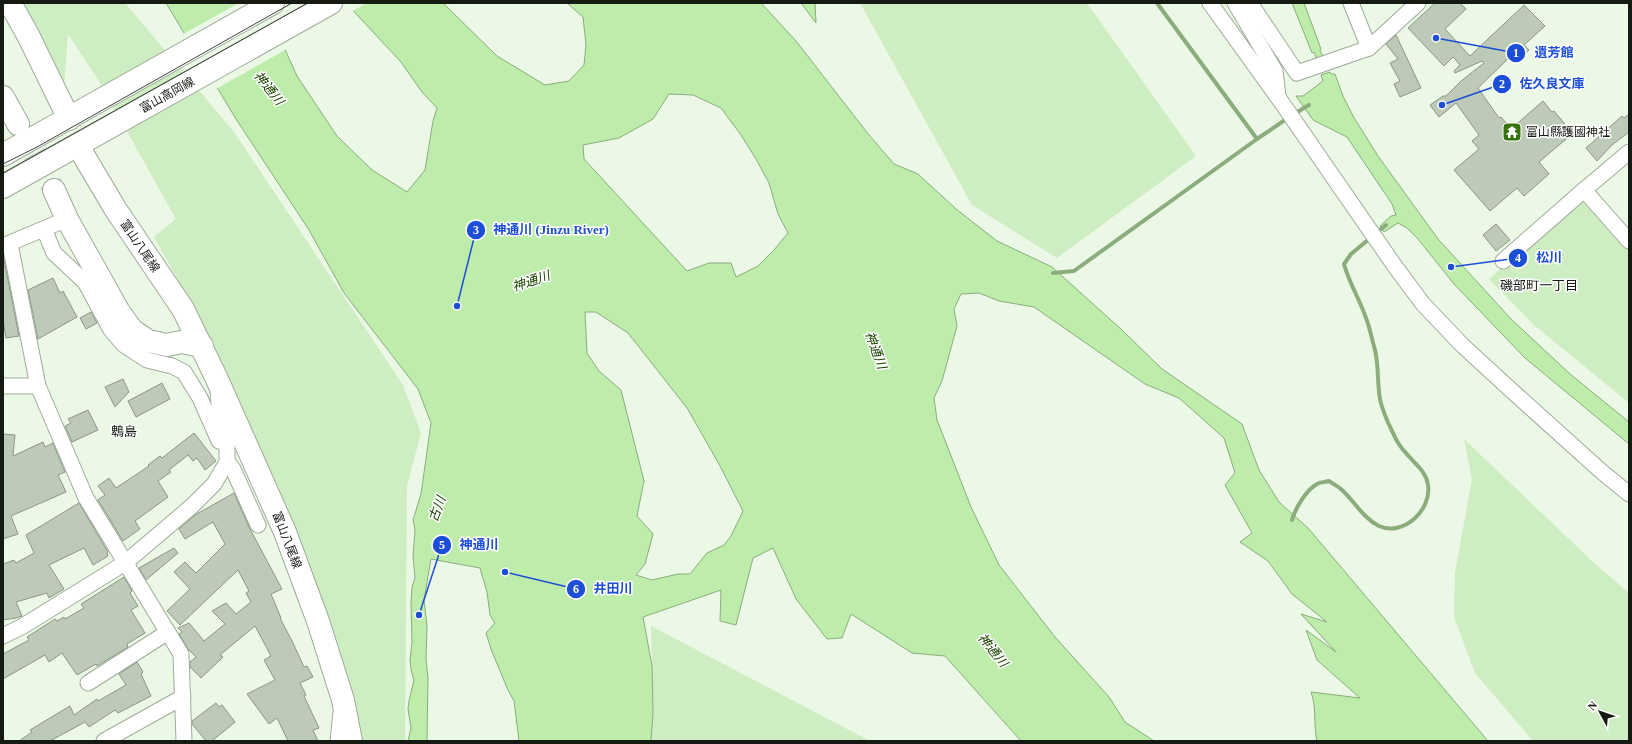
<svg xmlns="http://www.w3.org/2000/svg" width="1632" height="744" viewBox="0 0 1632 744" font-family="'Times New Roman','Noto Sans JP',serif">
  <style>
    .green { fill: #ceedc2 }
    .water { fill: #bdecab; stroke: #8bad7d; fill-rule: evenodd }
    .pier { fill: #eaf8e5 }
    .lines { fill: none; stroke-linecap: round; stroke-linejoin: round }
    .stream { stroke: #8bad7d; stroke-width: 4 }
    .building { fill: #bccab7; stroke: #8b9786 }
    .primary-tunnel { stroke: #cad7c6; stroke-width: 22; stroke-dasharray: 22 11; stroke-linecap: butt }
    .street-casing { stroke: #9eab99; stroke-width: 17 }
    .primary-casing { stroke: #9eab99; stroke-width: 24 }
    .street { stroke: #fff; stroke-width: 15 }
    .primary { stroke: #fff; stroke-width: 22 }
    .tram { stroke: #3b4239; stroke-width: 1 }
    .labels { text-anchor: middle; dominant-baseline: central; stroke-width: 3; stroke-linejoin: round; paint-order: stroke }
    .street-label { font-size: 12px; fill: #151a13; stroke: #fff }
    .poi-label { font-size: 12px; fill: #151a13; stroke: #fff; text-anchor: start }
    .water-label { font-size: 13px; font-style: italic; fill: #1a4501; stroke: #fff }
    .neighbourhood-label { font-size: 13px; fill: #151a13; stroke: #fff }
    .leader { fill: none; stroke: #1d4ed8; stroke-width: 1.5 }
    .callout-dot { fill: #1d4ed8; stroke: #fff; stroke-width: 1.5 }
    .mark-label { font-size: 12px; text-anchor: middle; font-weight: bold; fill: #fff }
    .callout-label { font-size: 13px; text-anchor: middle; font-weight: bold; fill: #1d4ed8; stroke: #fff; stroke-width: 3; stroke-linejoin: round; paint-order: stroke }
  </style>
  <rect width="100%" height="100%" fill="#eaf8e5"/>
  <g class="green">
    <path d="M13,3H125L234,132L403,385L421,433L407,486L405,741H357L192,305L154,237L176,219L97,78L68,34L64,88Z"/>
    <path d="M860,3H1087L1196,156L1057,258L972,205Z"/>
    <path d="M1579,199L1587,200L1629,249V403L1534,325L1489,279Z"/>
    <path d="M1464,439L1593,562L1629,593V741H1533L1475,673L1454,617L1455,573L1472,479Z"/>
    <path d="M651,626L870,741H651L653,713Z"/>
  </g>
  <g class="water">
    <path d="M166,3H264L297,76L337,136L372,170L407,192L425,170L433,121L437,108L422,92L401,62L346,3H443L497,56L545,85L569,81L584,65L586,45L583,17L567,3H761L796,41L869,135L894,164L918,174L956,209L997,241L1052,267L1122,330L1162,369L1242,424L1259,470L1279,502L1308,528L1488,741H1317C1313,724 1317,708 1311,692L1360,698L1317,660L1306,630L1336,652L1301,614L1327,622L1292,594L1268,561L1240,542L1252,533L1225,485L1235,473L1224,438L1179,398L1145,384L1034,307L999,301L979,293L961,294L954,309L957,326L942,381L934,398L937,420L971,507L999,565L1055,637L1109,697L1125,722L1154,741H1021L945,656L912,653L851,614L842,638L827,639L796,599L773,548L753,558L736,625L720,621L721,590L643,617L652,666L653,713L651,741H519L514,701L507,688L491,649L486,633L495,623L490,615L487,592L480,568L431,559L424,600L427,625L426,659L428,678L427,741H408L411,728L408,709L409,701L414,680L411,670L410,660L412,643L411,603L412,587L415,578L413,556L415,530L413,520L421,494L431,423L418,389L344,293L309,230L236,119ZM669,94L693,95L721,108L741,135L756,159L769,183L778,214L788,233L774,250L758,266L736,277L731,263H709L687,271L584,159L583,145L619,138L653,119ZM585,312H596L628,333L687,408L719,464L743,511L731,536L724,545L707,553L690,574H678L652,580L636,575L645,564L653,534L637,516L644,481L621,390L599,371L587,353Z"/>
    <path d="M801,3H815L816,23Z"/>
    <path d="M1292,3H1304L1321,49L1320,51L1324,58L1317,61L1314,52L1312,53Z"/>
    <path d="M1330,72L1331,74H1335L1343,96L1353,116L1378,156L1438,239L1511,319L1570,374L1629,422V444L1525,358L1454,284L1418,239L1407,228L1398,223L1384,232L1380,226L1391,216L1396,215L1392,204L1347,137L1313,120L1296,96H1303L1323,81L1321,75Z"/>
  </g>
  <g class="pier">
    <path d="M239,3H266L287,49L216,89L183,34Z"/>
    <path d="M344,3H367L351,12Z"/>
  </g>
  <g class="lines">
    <g class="stream">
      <path d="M1157,3L1257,139"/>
      <path d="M1294,114L1309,105"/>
      <path d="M1053,273L1074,271L1257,139L1288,118"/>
      <path d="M1292,520C1295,509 1306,490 1317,484C1320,482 1326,482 1329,481C1333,484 1338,486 1342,490C1354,501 1363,518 1379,526C1403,537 1432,510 1428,485C1426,471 1415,464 1406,453C1401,448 1396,440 1393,433C1388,423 1382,410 1380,399C1377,383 1379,366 1375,350C1372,340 1370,328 1366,318C1360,300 1349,283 1344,264L1351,254L1386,225"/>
    </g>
  </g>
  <g class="building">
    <path d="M1435,3H1460L1466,9L1445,29L1470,56L1524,5L1545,26L1524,45L1529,50L1519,60L1513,54L1478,88L1499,118L1501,117L1511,129L1543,101L1552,112L1554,111L1569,129L1567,131L1571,135L1539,162L1549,174L1524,196L1517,188L1490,211L1454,170L1479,149L1472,141L1479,135L1456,103L1439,117L1430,105L1443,96H1446L1461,81L1484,63L1482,61L1455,73L1454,71L1460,65L1453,57L1444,66L1408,28Z"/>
    <path d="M1396,35L1421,88L1400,97L1394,84L1400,81L1390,63L1398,59L1386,44Z"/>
    <path d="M1629,114V132L1612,145L1597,161L1586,148L1622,116L1624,118Z"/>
    <path d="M1496,224L1510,240L1496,251L1483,235Z"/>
    <path d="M3,255L19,336L6,338L3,320Z"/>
    <path d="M53,278L60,293L63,291L77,317L38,339L28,290Z"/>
    <path d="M91,312L97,323L86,329L80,318Z"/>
    <path d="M123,379L129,392L115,407L105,387Z"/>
    <path d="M162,383L170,399L136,417L128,401Z"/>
    <path d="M88,410L98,430L72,442L65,426L71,423L68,419Z"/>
    <path d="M194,433L216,461L205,470L197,458L193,461L188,455L169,470L171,472L158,481L168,497L135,521L140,529L123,541L98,500L105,495L98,486L109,478L116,488L149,466L148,465L160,456L162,458Z"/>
    <path d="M3,434L15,435L13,456L43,442L45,447L53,443L65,472L58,475L66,492L11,516L18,534L3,539Z"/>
    <path d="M234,493L250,529L282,589L271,594L281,618H280L293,643L304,667L307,666L313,677L300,683L306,695L304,696L319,728L313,730L318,741H288L277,718L269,724L247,694L275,680L264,660L271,656L255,626L220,655L223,657L201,678L190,667V662L196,657L188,649L179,634L182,632L178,628L189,623L204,641L225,624L212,611L226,603L236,614L251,602L246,593L249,591L238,570L180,625L167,611L190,589L174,572L185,562L196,573L225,544L213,522L185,539L179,529L195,515Z"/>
    <path d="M79,503L108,552L107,553L108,556L93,565L84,548L49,565L64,589L49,598L47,593L16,602L22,616L16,618L3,620V564L14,560L16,563L34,553L26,535Z"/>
    <path d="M174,548L178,553L146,580L139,568Z"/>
    <path d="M124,577L132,591L130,593L138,606L131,610L145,633L127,644L128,647L97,666L96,664L77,675L62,653L49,662L45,655L3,679V654L29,640L27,637L55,619L57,621L64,617L65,619L84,608L81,604Z"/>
    <path d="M137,662L143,672L141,674L151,696L118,713L115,710L89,727L85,722L50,741H19L32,732L30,730L70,706L74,715L97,699L98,701L126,685L119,674Z"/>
    <path d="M216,703L219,707L222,705L235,722L212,741H206L192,724V721Z"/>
  </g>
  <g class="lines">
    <path class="primary-tunnel" d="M18,125L54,190"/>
    <g class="street-casing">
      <g id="street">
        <path d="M1210,3L1282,103L1394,265L1423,304L1462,345L1511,390L1602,472L1629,494"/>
        <path d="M1235,3L1275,71L1278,96"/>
        <path d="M1250,3L1297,73L1369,48L1418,3"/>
        <path d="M1351,3L1369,48"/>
        <path d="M1629,152L1584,190L1629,241"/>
        <path d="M44,229L54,253L85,282L111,330L124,345L147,360L172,366L184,372L200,398L219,441"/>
        <path d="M3,246L67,219"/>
        <path d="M1503,261L1584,190"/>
        <path d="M3,386H38L10,244"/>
        <path d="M38,386L86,498L181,654L184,741"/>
        <path d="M227,462L233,469L258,525"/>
        <path d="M3,636L23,626L125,563L192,506L214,484L227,462V444L220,416L218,392"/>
        <path d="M88,683L168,632"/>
        <path d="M104,741L183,697"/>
        <path d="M338,741L341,712"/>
      </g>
    </g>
    <g class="primary-casing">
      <g id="primary">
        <path d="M10,3L28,35L69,119"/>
        <path d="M3,97L18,124"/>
        <path d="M78,146L116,210L183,309L216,377L285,532L318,621L343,700L351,741"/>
        <path d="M3,155L273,3"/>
        <path d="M3,187L331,3"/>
        <path d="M54,190L67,219L119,312L132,330L148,341L167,345L181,342L202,346"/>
      </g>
    </g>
    <use href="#street" class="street"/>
    <use href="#primary" class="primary"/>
    <g class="tram">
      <path d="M3,164L37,147L292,3"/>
      <path d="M3,173L308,3"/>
    </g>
  </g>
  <defs>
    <g id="temple-square" transform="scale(1)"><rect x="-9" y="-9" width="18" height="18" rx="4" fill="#33730c" stroke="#fff"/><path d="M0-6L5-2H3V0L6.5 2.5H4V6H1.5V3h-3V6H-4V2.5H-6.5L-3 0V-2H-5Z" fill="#fff"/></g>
  </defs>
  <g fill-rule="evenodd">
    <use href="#temple-square" x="1512" y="132"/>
  </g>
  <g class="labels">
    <g class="street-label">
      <text transform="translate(167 95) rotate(-29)">富山高岡線</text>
      <text transform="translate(140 246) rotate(56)">富山八尾線</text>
      <text transform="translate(287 540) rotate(69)">富山八尾線</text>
    </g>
    <g class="poi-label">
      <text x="1526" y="132">富山縣護國神社</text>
    </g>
    <g class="water-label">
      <text transform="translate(269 88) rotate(51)">神通川</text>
      <text transform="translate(531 281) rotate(-19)">神通川</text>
      <text transform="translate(876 350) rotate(70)">神通川</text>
      <text transform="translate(437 509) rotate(-70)">古川</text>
      <text transform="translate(993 650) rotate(51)">神通川</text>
    </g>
    <g class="neighbourhood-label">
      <text x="1539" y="285">磯部町一丁目</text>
      <text x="124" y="431">鵯島</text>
    </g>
  </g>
  <path class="leader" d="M1436 38L1516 53M1442 105L1502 84M457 306L476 230M1451 267L1518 258M419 615L442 545M505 572L576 589"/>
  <g class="callout-dot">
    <circle cx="1436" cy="38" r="4"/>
    <circle cx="1442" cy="105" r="4"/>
    <circle cx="457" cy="306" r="4"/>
    <circle cx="1451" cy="267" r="4"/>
    <circle cx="419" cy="615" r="4"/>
    <circle cx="505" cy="572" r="4"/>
    <circle cx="1516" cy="53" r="10"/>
    <circle cx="1502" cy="84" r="10"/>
    <circle cx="476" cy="230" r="10"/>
    <circle cx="1518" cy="258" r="10"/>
    <circle cx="442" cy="545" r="10"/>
    <circle cx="576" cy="589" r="10"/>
  </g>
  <g class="mark-label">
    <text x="1516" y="57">1</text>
    <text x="1502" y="88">2</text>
    <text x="476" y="234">3</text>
    <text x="1518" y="262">4</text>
    <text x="442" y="549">5</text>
    <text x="576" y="593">6</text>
  </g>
  <g class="callout-label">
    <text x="1554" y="57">遺芳館</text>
    <text x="1552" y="88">佐久良文庫</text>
    <text x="551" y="234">神通川 (Jinzu River)</text>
    <text x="1549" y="262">松川</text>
    <text x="479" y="549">神通川</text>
    <text x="613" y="593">井田川</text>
  </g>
  <rect width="1632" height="744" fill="none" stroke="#151a13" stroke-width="8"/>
  <g transform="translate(1600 712) rotate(310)" stroke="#ffffff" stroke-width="3" paint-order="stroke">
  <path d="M0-3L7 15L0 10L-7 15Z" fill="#151a13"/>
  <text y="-6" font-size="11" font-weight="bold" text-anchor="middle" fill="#151a13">N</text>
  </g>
</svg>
